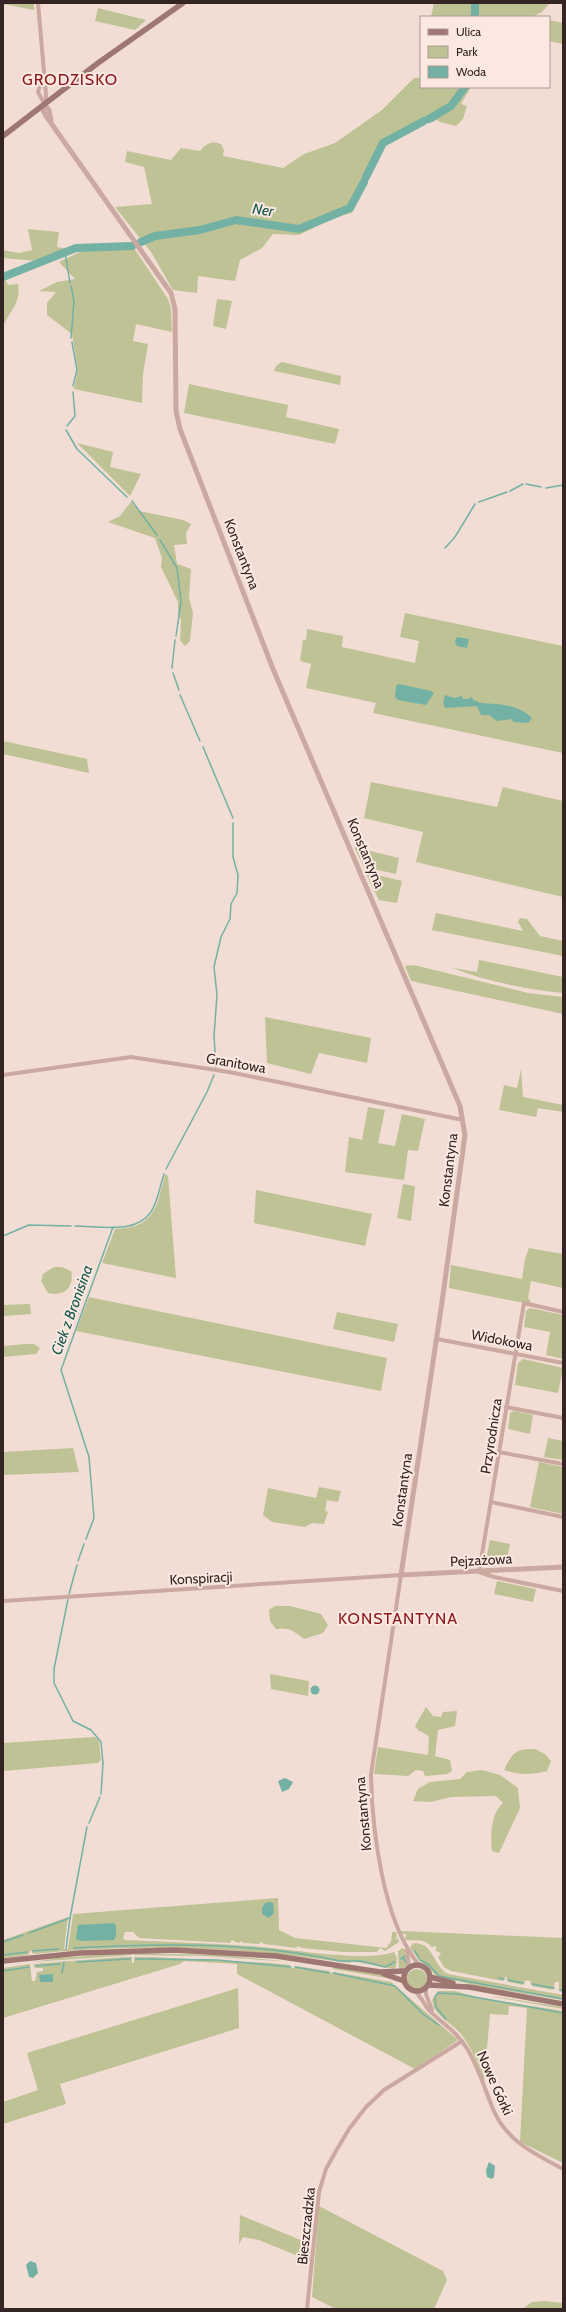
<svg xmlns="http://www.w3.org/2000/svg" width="566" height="2312" viewBox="0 0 566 2312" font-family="Cabin,sans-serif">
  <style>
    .green { fill: #bec294 }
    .water { fill: #72b1a4 }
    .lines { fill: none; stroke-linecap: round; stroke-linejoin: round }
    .stream { stroke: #72b1a4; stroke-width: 1.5 }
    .river { stroke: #72b1a4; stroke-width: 8 }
    .minor { stroke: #cba9a1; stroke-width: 4 }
    .tertiary { stroke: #cba9a1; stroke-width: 5 }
    .secondary { stroke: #9f7772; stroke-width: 5.5 }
    .labels { text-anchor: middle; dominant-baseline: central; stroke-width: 4; stroke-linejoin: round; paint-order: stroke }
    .street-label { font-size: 14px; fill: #342524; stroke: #fae8e1 }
    .water-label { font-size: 15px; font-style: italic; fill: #17594c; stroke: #fae8e1 }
    .quarter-label { font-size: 16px; letter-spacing: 1px; fill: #891719; stroke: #fae8e1 }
  </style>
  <rect width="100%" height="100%" fill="#f2ddd5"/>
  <g class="green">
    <path d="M3,3H34V10L3,4Z"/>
    <path d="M434,3H550L542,12L534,16L536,17H431Z"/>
    <path d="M98,8L146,20L135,30L95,21Z"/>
    <path d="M549,20L563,23V44L549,41Z"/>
    <path d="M414,78H421V87H471L461,104L467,106L463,119L456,126L440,122L437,120L433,122L430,120L384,144L352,213L338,216L299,235L273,234L262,248L240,260L235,281L198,276L197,293L173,290L151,252L115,207L152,204L144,167L125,162L127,151L171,160L181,148L200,151C205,144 212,140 221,144L224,150L223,156L283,168L304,154L335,143L382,110Z"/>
    <path d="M28,229L59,232L57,247L68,249L36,261L3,258V250L19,253L32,250Z"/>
    <path d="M134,248L168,299L171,308L172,332L136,324L133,341L148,344L143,374L142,403L74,389L78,370L72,334L47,315V303L56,292L39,291L57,282L75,279L59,262L84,250Z"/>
    <path d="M3,279H5L8,285L18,284C21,305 10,309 3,327Z"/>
    <path d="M217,299L232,301L226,329L213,326Z"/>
    <path d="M282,362L341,376L340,385L274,371L276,366Z"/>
    <path d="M189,384L288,405L286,417L339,429L335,444L184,413Z"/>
    <path d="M77,443L113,452L110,467L141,474L130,496Z"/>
    <path d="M131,502L139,511L183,520L191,524L186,533L187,544L174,545L177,564L191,569L189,598L193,613L190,641L185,646L180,640L181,620L178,614V602L161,567L162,558L155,538L108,522L120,516Z"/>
    <path d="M405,613L563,646V753L373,713L376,703L306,688L311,664L300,661L303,640H306L307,629L343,636L342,647L415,663L419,641L400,637Z"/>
    <path d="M3,741L87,759L89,773L3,754Z"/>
    <path d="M371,782L497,807L503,787L563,801V897L416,862L423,832L364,818Z"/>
    <path d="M354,847L399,858L396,874L364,867Z"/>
    <path d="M365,872L402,881L397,903L379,900Z"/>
    <path d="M436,913L523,931L518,922L520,918L527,919L540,936L563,941V956L432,930Z"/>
    <path d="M479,960L563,977V993C526,989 488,982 453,968L477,972Z"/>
    <path d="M414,965L528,993L563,997V1014L411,981L405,966Z"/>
    <path d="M265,1017L371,1038L367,1063L319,1053L311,1074L267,1063Z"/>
    <path d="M521,1069L523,1097L563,1105V1112L538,1108L536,1117L499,1110L504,1085L517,1088Z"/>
    <path d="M368,1107L385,1110L378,1143L395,1146L402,1114L425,1119L418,1151L408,1150L404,1180L345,1172L349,1137L362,1140Z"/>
    <path d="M165,1174L168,1176L176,1278L102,1263L115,1229C154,1228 157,1208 165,1174Z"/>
    <path d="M403,1184L415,1186L411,1221L397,1218Z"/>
    <path d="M256,1190L372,1214L365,1246L254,1223Z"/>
    <path d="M529,1248L563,1254V1288L531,1281L528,1298L531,1302H519L449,1288L451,1265L522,1279L525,1259Z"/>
    <path d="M54,1267H62L71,1271C75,1288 63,1297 48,1293L41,1281L43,1274Z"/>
    <path d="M89,1297L387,1358L381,1391L76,1331Z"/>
    <path d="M30,1304L31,1314L3,1316V1305Z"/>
    <path d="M530,1308L563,1315V1359L546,1355L550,1332L524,1327L526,1311Z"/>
    <path d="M337,1312L398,1324L394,1342L333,1329Z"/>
    <path d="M25,1344H34L40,1348L36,1354L3,1357V1346Z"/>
    <path d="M523,1359L563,1368L558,1393L515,1385L518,1363Z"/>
    <path d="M514,1411L533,1415L530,1434L508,1429L510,1413Z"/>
    <path d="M548,1438L563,1441V1460L544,1457Z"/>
    <path d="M73,1448L79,1472L3,1475V1452Z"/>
    <path d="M539,1462L563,1467V1514L530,1507Z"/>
    <path d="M319,1487L341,1491L338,1502L327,1500L325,1511L328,1512L324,1524L312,1523L305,1527L272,1522L263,1515L268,1488L316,1498Z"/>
    <path d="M490,1540L510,1544L506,1563L485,1565Z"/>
    <path d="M497,1581L536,1589L533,1602L494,1594Z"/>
    <path d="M275,1606H290L321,1614L328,1625L323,1633L304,1639C294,1631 288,1627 276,1629L270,1621L269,1610Z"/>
    <path d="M270,1674L309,1681L308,1696L271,1689Z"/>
    <path d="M426,1707L433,1716L441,1717L443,1712L457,1711L455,1726L438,1730L435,1756L450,1760L452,1771L447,1774L425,1776L423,1771L416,1770L408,1776L374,1774L378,1747L428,1755L429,1736L418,1730L415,1726Z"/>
    <path d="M95,1737L99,1741L101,1760L98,1763L3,1771V1743Z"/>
    <path d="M535,1749L545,1754L551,1761L547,1771C531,1775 520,1775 504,1770C513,1752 515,1749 535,1749Z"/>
    <path d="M482,1770L500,1775L518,1788L520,1808L499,1853L492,1851C490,1836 491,1813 503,1803L496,1796L451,1797L431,1802L413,1801L418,1789L430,1782L460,1779L467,1772Z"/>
    <path d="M278,1898L279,1930L295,1938L386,1948L391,1942L392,1932H396L397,1936L395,1939L398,1938L399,1942L385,1951L380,1948L377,1952H343L302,1948L298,1946L296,1948L264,1944L261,1942L259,1944L243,1943L242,1941L238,1943L232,1940L230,1943L139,1938L133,1932H125L123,1938L125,1940C167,1942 209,1943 251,1946C284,1948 366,1963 394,1952L397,1958L396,1967L394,1969L351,1961V1963L341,1962C238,1947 137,1943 33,1954L31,1950L28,1955L3,1958V1940L68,1917L64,1949H68L73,1914Z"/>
    <path d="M401,1931L563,1938V1992L559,1991V1982H555L553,1990L532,1986L530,1981L526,1980L523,1985L508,1982L506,1976L503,1981L451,1971L444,1967L438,1957L441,1953L436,1951V1946L432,1947C423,1938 417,1941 405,1940L406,1934H402Z"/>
    <path d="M413,1943C435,1943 432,1965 448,1974L563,1995V2000L478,1986L436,1976L427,1966L419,1960L410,1948Z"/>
    <path d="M403,1948L405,1950L407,1966L399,1971L398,1951Z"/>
    <path d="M131,1953L132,1955L33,1962L58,1958Z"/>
    <path d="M135,1953L220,1955L292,1962L205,1956L134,1955Z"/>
    <path d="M122,1957H132V1963H134V1957H153L271,1963L290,1965L291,1968H294L296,1966L329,1971L332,1974L334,1972L391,1982L458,2040L415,2069L237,1974V1964L184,1961L180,1964L3,2018V1968L30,1964L32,1981H35L37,1972L43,1971V1968H35L33,1964Z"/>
    <path d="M334,1967L386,1976L392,1979L333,1969Z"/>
    <circle cx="417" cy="1979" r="10"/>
    <path d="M238,1988L239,2028L60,2084L66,2104L3,2124V2102L38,2090L27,2053Z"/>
    <path d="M438,1991H455L476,1997L563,2011V2163L520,2142L527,2008L509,2006L508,2015L490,2014L484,2082C478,2065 472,2048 461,2034C450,2021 434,2017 432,2000Z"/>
    <path d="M492,1996L563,2007V2009L495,1997Z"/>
    <path d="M319,2206L443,2271L447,2280L434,2309H336L312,2297Z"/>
    <path d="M240,2215L310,2244V2261L259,2240L243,2237L239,2244Z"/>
    <path d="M545,2301L563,2303V2309H522L532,2302Z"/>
  </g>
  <g class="water">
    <path d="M457,637L469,639L467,648L457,646L455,641Z"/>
    <path d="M399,684L431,691L434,693L426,705L398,700L395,697L396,686Z"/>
    <path d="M445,695L455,698L462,696L463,699H468L472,697L473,700C476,700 479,703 481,703C498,704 518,704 532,718L528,723L514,722L511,719L497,721L489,715H481L477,706L445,708L443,702Z"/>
    <circle cx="315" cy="1690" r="4.5"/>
    <path d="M285,1778L293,1782L289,1789L282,1792L278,1781Z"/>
    <path d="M270,1902L273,1903L274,1913L269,1918L262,1914V1908L265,1903Z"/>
    <path d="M114,1923L116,1926V1936L114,1940L81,1941L76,1939L78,1925Z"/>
    <path d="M53,1974V1982H40L39,1975Z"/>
    <path d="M489,2162L495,2166L494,2177L492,2179L487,2177L486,2170Z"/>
    <path d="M30,2261L36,2263L38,2273L33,2278L29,2277L26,2265Z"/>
  </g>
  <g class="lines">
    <g class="stream">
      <path d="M65,252L70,283"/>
      <path d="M71,286L74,301L71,338"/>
      <path d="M72,342L77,370L73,386"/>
      <path d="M67,426L75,416L73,392"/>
      <path d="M66,430L77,449L127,497"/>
      <path d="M526,484L541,487"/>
      <path d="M546,488L563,485"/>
      <path d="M510,491L523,484"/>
      <path d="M132,501L157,535"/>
      <path d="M479,502L507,492"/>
      <path d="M160,540L177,568L181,602L176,636"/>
      <path d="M445,548L455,537L475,504"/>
      <path d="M172,668L175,640"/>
      <path d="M173,673L179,690"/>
      <path d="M180,695L200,741"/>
      <path d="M203,747L233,818"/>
      <path d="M216,1067L214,1036L217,995L214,967L221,937L230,919L231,904L237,893L238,875L233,857V823"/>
      <path d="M166,1169L207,1092L214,1075"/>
      <path d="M75,1226C99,1226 135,1235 151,1212C158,1201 160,1186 164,1174"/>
      <path d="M3,1236L29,1225L71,1226"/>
      <path d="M86,1539L94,1518L89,1457L61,1370L113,1227"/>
      <path d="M78,1561L84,1544"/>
      <path d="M69,1594L77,1565"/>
      <path d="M68,1599L54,1669V1683L73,1721L91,1730L101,1742L103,1763L101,1794"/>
      <path d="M89,1823L100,1797"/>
      <path d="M29,1933L70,1918L87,1827"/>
      <path d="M3,1942L23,1935"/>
      <path d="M74,1948C162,1943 254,1942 340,1961H361L385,1967L395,1962"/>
      <path d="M66,1949L70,1918"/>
      <path d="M33,1951L58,1949"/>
      <path d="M415,1951L420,1960L428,1964L439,1976L563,1999"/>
      <path d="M3,1955L27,1952"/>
      <path d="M403,1958L407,1963"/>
      <path d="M136,1959L217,1960L291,1967"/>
      <path d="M401,1959L405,1956"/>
      <path d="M77,1962L130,1959"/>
      <path d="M36,1966L60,1964"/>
      <path d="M295,1967L329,1973"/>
      <path d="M3,1971L29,1967"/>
      <path d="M62,1973L64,1962"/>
      <path d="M333,1973L395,1986L424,2015L439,2025"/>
      <path d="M499,1978L504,1979"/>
      <path d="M508,1980L523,1983"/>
      <path d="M532,1984L554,1988"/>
      <path d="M560,1990L563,1991"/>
      <path d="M446,2019L436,2007L435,1997L438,1993L458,1994L563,2013"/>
    </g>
    <g class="river">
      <path d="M475,17V3"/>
      <path d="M429,119L451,106L465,87"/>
      <path d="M366,177L383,143L424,121"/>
      <path d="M141,242L155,236L200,230L236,220L299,229L350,208L364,182"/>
      <path d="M3,277L76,248L132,246"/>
    </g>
    <g class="minor">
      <path d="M38,3L46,95L45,104"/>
      <path d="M43,75L38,92L45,105"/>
      <path d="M3,1075L131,1057L229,1072L463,1120"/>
      <path d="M563,1312L524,1303L479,1572L494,1577L563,1591"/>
      <path d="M437,1339L563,1363"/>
      <path d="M506,1407L563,1418"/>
      <path d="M499,1452L563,1464"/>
      <path d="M491,1502L563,1517"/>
      <path d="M3,1601L401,1575L371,1774C372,1830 383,1922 419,1965"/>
      <path d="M407,1950L409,1968"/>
      <path d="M426,1988V1994L432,2010"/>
      <path d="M416,1992C421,1997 424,2004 428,2009C443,2025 455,2029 468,2050C479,2069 485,2090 493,2109C506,2141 535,2154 563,2169"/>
      <path d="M307,2309L319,2192L326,2169L336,2151L349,2129L366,2107L384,2090L462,2041"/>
    </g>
    <g class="tertiary">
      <path d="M45,105L43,110L46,116L171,293L175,309L176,411L180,429L273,669L460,1106L465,1135L442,1302L401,1575L563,1567"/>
      <path d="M45,105L49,110L51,121"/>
    </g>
    <g class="secondary">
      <path d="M3,136L98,63L183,3"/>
      <path d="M3,1961L80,1953L174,1950L276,1956L380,1972L405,1971"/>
      <circle cx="417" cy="1978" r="13"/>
      <path d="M384,1974L404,1981"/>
      <path d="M430,1977L453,1983"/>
      <path d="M428,1985L469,1987L563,2004"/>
    </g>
  </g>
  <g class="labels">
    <g class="street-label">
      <text transform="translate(242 554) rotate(69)">Konstantyna</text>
      <text transform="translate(366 853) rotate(67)">Konstantyna</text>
      <text transform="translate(236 1063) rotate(10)">Granitowa</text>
      <text transform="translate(448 1170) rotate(-83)">Konstantyna</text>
      <text transform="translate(502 1340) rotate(11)">Widokowa</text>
      <text transform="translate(491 1436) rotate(-81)">Przyrodnicza</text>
      <text transform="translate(402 1490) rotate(-82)">Konstantyna</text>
      <text transform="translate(481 1560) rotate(-3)">Pejzażowa</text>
      <text transform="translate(201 1578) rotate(-3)">Konspiracji</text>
      <text transform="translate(363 1814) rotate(-95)">Konstantyna</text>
      <text transform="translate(495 2083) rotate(66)">Nowe Górki</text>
      <text transform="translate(306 2226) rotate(-84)">Bieszczadzka</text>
    </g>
    <g class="water-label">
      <text transform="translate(263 210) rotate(8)">Ner</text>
      <text transform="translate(72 1310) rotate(-70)">Ciek z Bronisina</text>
    </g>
    <g class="quarter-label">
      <text x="70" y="79">GRODZISKO</text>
      <text x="398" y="1618">KONSTANTYNA</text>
    </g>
  </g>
  <rect width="566" height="2312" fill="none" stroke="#342524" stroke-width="8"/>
  <rect x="420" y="16" width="130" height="72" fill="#fae8e1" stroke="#ab9a95"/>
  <rect x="428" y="29" width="20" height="6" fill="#9f7772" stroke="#ab9a95"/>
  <text x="456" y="36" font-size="12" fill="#342524">Ulica</text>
  <rect x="428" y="46" width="20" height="12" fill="#bec294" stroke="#ab9a95"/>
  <text x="456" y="56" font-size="12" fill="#342524">Park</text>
  <rect x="428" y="66" width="20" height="12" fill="#72b1a4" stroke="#ab9a95"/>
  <text x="456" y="76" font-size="12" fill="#342524">Woda</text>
</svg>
